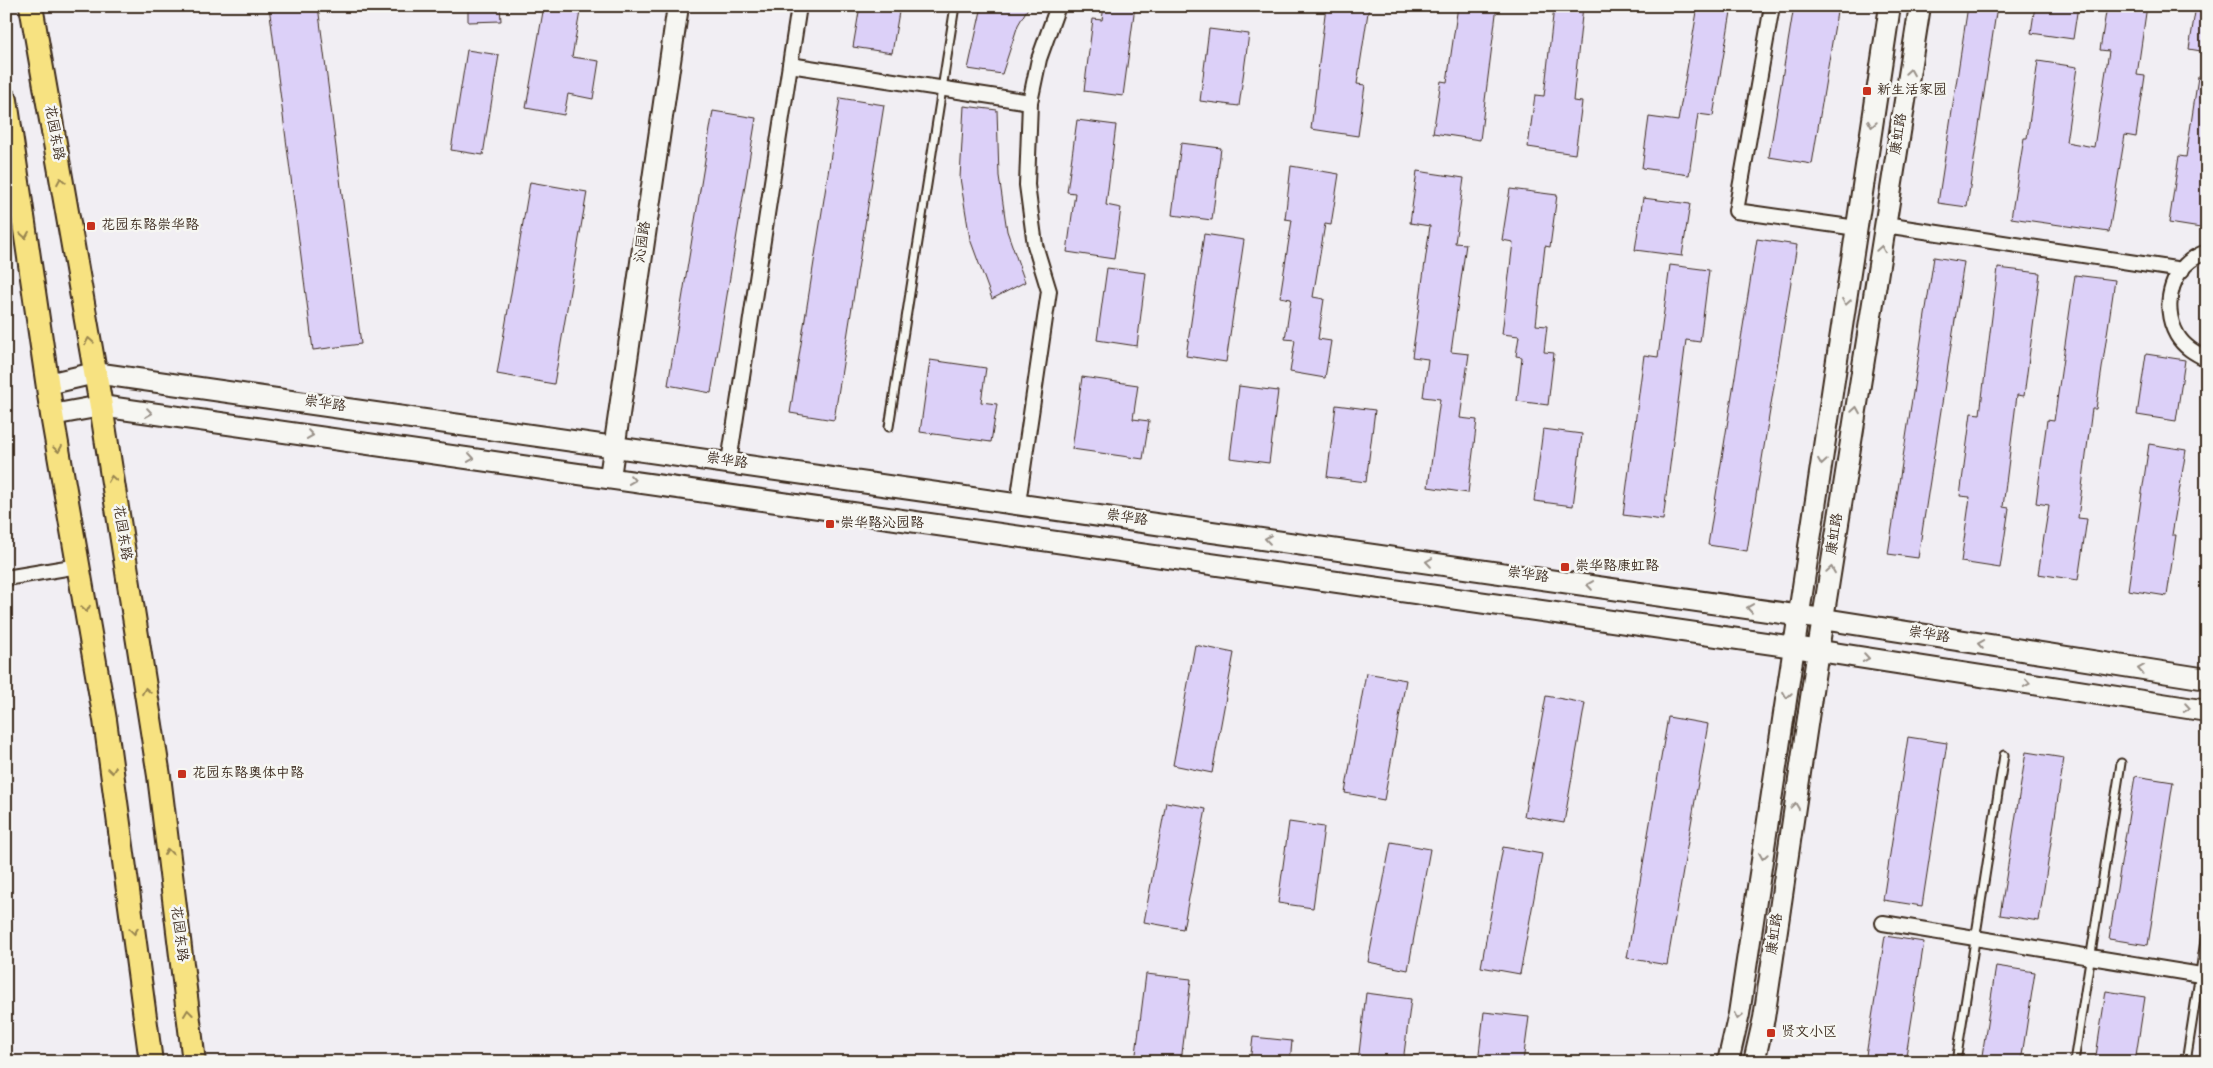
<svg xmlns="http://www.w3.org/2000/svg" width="2213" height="1068" viewBox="0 0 2213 1068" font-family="'Gochi Hand','LXGW WenKai TC',sans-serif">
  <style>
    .building { fill: #dcd0f8; stroke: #3b2a1e }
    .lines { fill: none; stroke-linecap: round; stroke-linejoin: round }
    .lane-casing { stroke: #3b2a1e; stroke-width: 11 }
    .street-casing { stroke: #3b2a1e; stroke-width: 18 }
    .secondary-casing { stroke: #3b2a1e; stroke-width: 24 }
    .primary-casing { stroke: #3b2a1e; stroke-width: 26 }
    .lane { stroke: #f6f6f2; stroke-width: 7 }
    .street { stroke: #f6f6f2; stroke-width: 14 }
    .secondary { stroke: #f6f6f2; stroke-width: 20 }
    .primary { stroke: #f7e281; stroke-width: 22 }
    .oneway { stroke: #989088 }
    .oneway2 { stroke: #998650 }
    .poi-dot { fill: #c8321e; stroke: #f6f6f2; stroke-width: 2 }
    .labels { text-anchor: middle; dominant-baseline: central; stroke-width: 5; stroke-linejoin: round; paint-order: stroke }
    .poi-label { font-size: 14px; fill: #3b2a1e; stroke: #f6f6f2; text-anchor: start }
    .street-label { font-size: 14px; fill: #3b2a1e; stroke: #f6f6f2 }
  </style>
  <rect width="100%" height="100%" fill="#f1eef3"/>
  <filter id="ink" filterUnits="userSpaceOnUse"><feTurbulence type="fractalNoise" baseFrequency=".02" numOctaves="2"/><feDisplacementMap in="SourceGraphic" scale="10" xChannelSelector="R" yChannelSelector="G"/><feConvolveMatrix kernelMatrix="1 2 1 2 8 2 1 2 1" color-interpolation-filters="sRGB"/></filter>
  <g filter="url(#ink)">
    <g class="building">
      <path d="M269,6H318L361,344L313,350Z"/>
      <path d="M468,6H500L501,21L468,22Z"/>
      <path d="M544,6H581L572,57L599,61L593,99L568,94L564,115L526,108Z"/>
      <path d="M860,6H900L892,53L853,47Z"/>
      <path d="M982,6H1029L1018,25L1002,74L968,69Z"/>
      <path d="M1104,6H1135L1123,96L1084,91L1093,19L1102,20Z"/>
      <path d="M1326,6H1369L1357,84L1365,85L1358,136L1311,129Z"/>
      <path d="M1458,6H1497L1480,140L1433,133L1441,81L1447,82Z"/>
      <path d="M1563,6H1583L1573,101L1582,102L1575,154L1528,147L1535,95L1544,96L1554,7L1562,8Z"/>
      <path d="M1698,6H1732L1713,116L1698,114L1689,175L1642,168L1649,117L1678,121Z"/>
      <path d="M1794,6H1838L1812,164L1769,157Z"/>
      <path d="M1968,6H1997L1967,207L1938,203Z"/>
      <path d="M2035,6H2078L2073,39L2031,33Z"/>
      <path d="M2107,6H2147L2137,75L2145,76L2136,137L2125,135L2109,232L2011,218L2024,138H2027L2038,61L2077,67L2066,142L2094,147L2109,51L2100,50Z"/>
      <path d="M2196,6H2207V52L2189,49Z"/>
      <path d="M1209,29L1249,34L1239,106L1200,101Z"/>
      <path d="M467,50L499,55L483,155L451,150Z"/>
      <path d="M2198,77L2207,78V229L2169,223L2179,156L2186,157Z"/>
      <path d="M840,98L884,105L834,420L790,413Z"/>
      <path d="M964,106L997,110L999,176L1007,231L1025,282L992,299L970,239L960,178Z"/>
      <path d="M713,111L756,118L711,393L668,385Z"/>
      <path d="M1077,120L1116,125L1106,205L1121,208L1114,259L1067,252L1075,193L1067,192Z"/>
      <path d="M1181,143L1221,148L1212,220L1172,215Z"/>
      <path d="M1291,166L1339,174L1331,225L1325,224L1313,297L1324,299L1318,339L1331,341L1325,378L1290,372L1295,340L1285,339L1291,299L1280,297L1292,220L1285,219Z"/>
      <path d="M1417,171L1464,178L1455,243L1466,244L1451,352L1469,354L1460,418L1477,420L1468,493L1428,487L1440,399L1423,397L1428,359L1412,357L1430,226L1410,223Z"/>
      <path d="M530,182L587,192L554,384L497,374Z"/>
      <path d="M1510,189L1557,195L1550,247L1545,246L1536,325L1547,326L1544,352L1554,353L1548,405L1517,401L1522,357L1516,356L1519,336L1502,334L1513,242L1502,240Z"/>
      <path d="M1643,198L1690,204L1682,256L1635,250Z"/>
      <path d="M1204,234L1244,240L1226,362L1186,356Z"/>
      <path d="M1757,239L1797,245L1747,551L1708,545Z"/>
      <path d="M1934,257L1964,262L1918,558L1888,554Z"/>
      <path d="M1670,265L1709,270L1700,342L1686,340L1663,520L1623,515L1644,355L1658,357Z"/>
      <path d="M1107,268L1146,273L1137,346L1097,340Z"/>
      <path d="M1998,268L2040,273L2024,396L2017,395L2003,507L2009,508L2000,568L1961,562L1970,497L1960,496L1971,413L1980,414Z"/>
      <path d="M2075,275L2115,280L2096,409H2092L2078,518L2087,519L2078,580L2038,574L2049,505L2036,503L2047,420L2054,421Z"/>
      <path d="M2146,354L2185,360L2176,421L2137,415Z"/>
      <path d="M930,360L986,368L981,402L997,404L991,442L920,432Z"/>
      <path d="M1082,377L1138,385L1133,419L1149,421L1143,459L1072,449Z"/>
      <path d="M1239,386L1278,391L1269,463L1230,458Z"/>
      <path d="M1336,405L1375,410L1366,482L1327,477Z"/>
      <path d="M1543,429L1582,434L1573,506L1534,501Z"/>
      <path d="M2149,444L2186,450L2172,535H2176L2167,596L2128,590Z"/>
      <path d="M1195,645L1234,653L1212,773L1173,765Z"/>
      <path d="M1366,673L1406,680L1384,800L1345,793Z"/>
      <path d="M1546,696L1585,703L1564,823L1524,816Z"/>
      <path d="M1668,717L1708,724L1667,965L1627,958Z"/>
      <path d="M1908,737L1947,743L1922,906L1883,900Z"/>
      <path d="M2026,752L2064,758L2039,921L2000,915Z"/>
      <path d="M2135,776L2173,782L2148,945L2109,939Z"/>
      <path d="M1166,802L1206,809L1183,929L1144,922Z"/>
      <path d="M1289,822L1324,827L1313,908L1278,903Z"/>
      <path d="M1391,842L1430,849L1408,970L1368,962Z"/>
      <path d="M1503,847L1542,854L1520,974L1481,967Z"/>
      <path d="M1885,936L1924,942L1905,1062H1865Z"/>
      <path d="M1996,966L2035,972L2021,1062H1981Z"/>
      <path d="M1146,974L1191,979L1181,1062H1135Z"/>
      <path d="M2106,991L2145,997L2135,1062H2095Z"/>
      <path d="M1366,993L1411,999L1403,1062H1358Z"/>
      <path d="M1484,1012L1529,1017L1523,1062H1478Z"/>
      <path d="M1253,1037L1292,1041L1290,1062H1250Z"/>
    </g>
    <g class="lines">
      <g class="lane-casing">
        <g id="lane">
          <path d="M889,427L955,6"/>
          <path d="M1956,1062L2004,755"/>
          <path d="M2074,1062L2121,763"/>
          <path d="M2186,1062L2207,928"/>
        </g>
      </g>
      <g class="street-casing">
        <g id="street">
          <path d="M1772,6L1736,211L1857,228"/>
          <path d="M790,65L1030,102"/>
          <path d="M1885,225L2182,270"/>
          <path d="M2207,252C2172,263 2160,305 2177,335C2184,347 2195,353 2207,359"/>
          <path d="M729,462L799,6"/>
          <path d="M1018,503L1049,291L1035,245L1027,185L1030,102L1039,59L1058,6"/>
          <path d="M6,578L78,566"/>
          <path d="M1883,923L2207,976"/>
        </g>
      </g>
      <g class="secondary-casing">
        <g id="secondary">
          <path d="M48,384L95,373L1823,619L2207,679"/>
          <path d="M52,415L101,406L1794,647L2207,711"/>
          <path d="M610,477L678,6"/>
          <path d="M1728,1062L1739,1014L1890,6"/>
          <path d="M1754,1062L1764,1018L1818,650L1920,6"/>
        </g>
      </g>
      <g class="primary-casing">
        <g id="primary">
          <path d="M31,6L101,406L159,776L194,1062"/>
          <path d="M6,100L52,415L105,720L151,1062"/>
        </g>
      </g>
      <use href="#lane" class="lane"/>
      <use href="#street" class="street"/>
      <use href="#secondary" class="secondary"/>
      <use href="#primary" class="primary"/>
    </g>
    <defs><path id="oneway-chevron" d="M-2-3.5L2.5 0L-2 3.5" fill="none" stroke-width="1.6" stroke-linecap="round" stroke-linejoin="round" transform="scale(1.25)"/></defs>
    <g class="oneway">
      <use href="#oneway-chevron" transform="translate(1910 72) rotate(-81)"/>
      <use href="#oneway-chevron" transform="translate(1872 124) rotate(99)"/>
      <use href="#oneway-chevron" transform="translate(1881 249) rotate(-81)"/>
      <use href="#oneway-chevron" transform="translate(1846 302) rotate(99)"/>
      <use href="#oneway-chevron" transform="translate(1856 410) rotate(-81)"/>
      <use href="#oneway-chevron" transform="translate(149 413) rotate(8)"/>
      <use href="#oneway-chevron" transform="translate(310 435) rotate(8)"/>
      <use href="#oneway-chevron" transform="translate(471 458) rotate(8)"/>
      <use href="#oneway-chevron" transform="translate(1822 462) rotate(99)"/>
      <use href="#oneway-chevron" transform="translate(632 480) rotate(8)"/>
      <use href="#oneway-chevron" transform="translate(1268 539) rotate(-172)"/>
      <use href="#oneway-chevron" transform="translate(1429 562) rotate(-172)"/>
      <use href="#oneway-chevron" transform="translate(1831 570) rotate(-81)"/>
      <use href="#oneway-chevron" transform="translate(1590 585) rotate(-172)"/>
      <use href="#oneway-chevron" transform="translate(1750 608) rotate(-172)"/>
      <use href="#oneway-chevron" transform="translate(1981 644) rotate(-171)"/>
      <use href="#oneway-chevron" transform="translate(1866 658) rotate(9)"/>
      <use href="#oneway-chevron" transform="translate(2141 669) rotate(-171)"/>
      <use href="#oneway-chevron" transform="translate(2027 683) rotate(9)"/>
      <use href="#oneway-chevron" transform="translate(1787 695) rotate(99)"/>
      <use href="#oneway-chevron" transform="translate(2187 708) rotate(9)"/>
      <use href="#oneway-chevron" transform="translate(1795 806) rotate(-82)"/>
      <use href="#oneway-chevron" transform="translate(1763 856) rotate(99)"/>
      <use href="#oneway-chevron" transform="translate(1738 1016) rotate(101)"/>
    </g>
    <g class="oneway2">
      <use href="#oneway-chevron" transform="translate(61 181) rotate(-100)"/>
      <use href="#oneway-chevron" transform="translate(25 235) rotate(81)"/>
      <use href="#oneway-chevron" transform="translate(89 341) rotate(-100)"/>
      <use href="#oneway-chevron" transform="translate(58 449) rotate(80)"/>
      <use href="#oneway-chevron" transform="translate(112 479) rotate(-99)"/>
      <use href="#oneway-chevron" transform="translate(86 609) rotate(80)"/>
      <use href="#oneway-chevron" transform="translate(146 691) rotate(-99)"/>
      <use href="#oneway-chevron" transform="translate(112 770) rotate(82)"/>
      <use href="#oneway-chevron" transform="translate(168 852) rotate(-97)"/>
      <use href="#oneway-chevron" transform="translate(134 931) rotate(82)"/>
      <use href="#oneway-chevron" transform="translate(188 1013) rotate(-97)"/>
    </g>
  </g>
  <g class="poi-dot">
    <rect x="1862" y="86" width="10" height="10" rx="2.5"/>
    <rect x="86" y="221" width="10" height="10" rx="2.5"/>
    <rect x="825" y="519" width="10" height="10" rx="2.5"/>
    <rect x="1560" y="562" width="10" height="10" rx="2.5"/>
    <rect x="177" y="769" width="10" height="10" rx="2.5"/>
    <rect x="1766" y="1028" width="10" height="10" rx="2.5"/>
  </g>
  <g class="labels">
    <g class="poi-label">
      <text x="1877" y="91">新生活家园</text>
      <text x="101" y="226">花园东路崇华路</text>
      <text x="840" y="524">崇华路沁园路</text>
      <text x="1575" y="567">崇华路康虹路</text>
      <text x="192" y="774">花园东路奥体中路</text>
      <text x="1781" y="1033">贤文小区</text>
    </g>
    <g class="street-label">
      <text transform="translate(53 133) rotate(80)">花园东路</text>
      <text transform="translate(1900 134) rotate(-81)">康虹路</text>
      <text transform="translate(644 242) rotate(-82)">沁园路</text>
      <text transform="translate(325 405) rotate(8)">崇华路</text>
      <text transform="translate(727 462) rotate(8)">崇华路</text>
      <text transform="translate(1127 519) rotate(8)">崇华路</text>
      <text transform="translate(121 533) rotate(81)">花园东路</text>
      <text transform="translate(1836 534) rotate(-81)">康虹路</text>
      <text transform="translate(1528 576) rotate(8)">崇华路</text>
      <text transform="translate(1929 636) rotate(9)">崇华路</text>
      <text transform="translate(178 934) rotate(83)">花园东路</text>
      <text transform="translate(1776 934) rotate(-82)">康虹路</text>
    </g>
  </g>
  <rect width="2213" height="1068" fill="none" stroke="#f6f6f2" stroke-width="25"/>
  <rect x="12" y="12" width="2188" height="1043" fill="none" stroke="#3b2a1e" stroke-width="2" filter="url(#ink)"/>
</svg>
